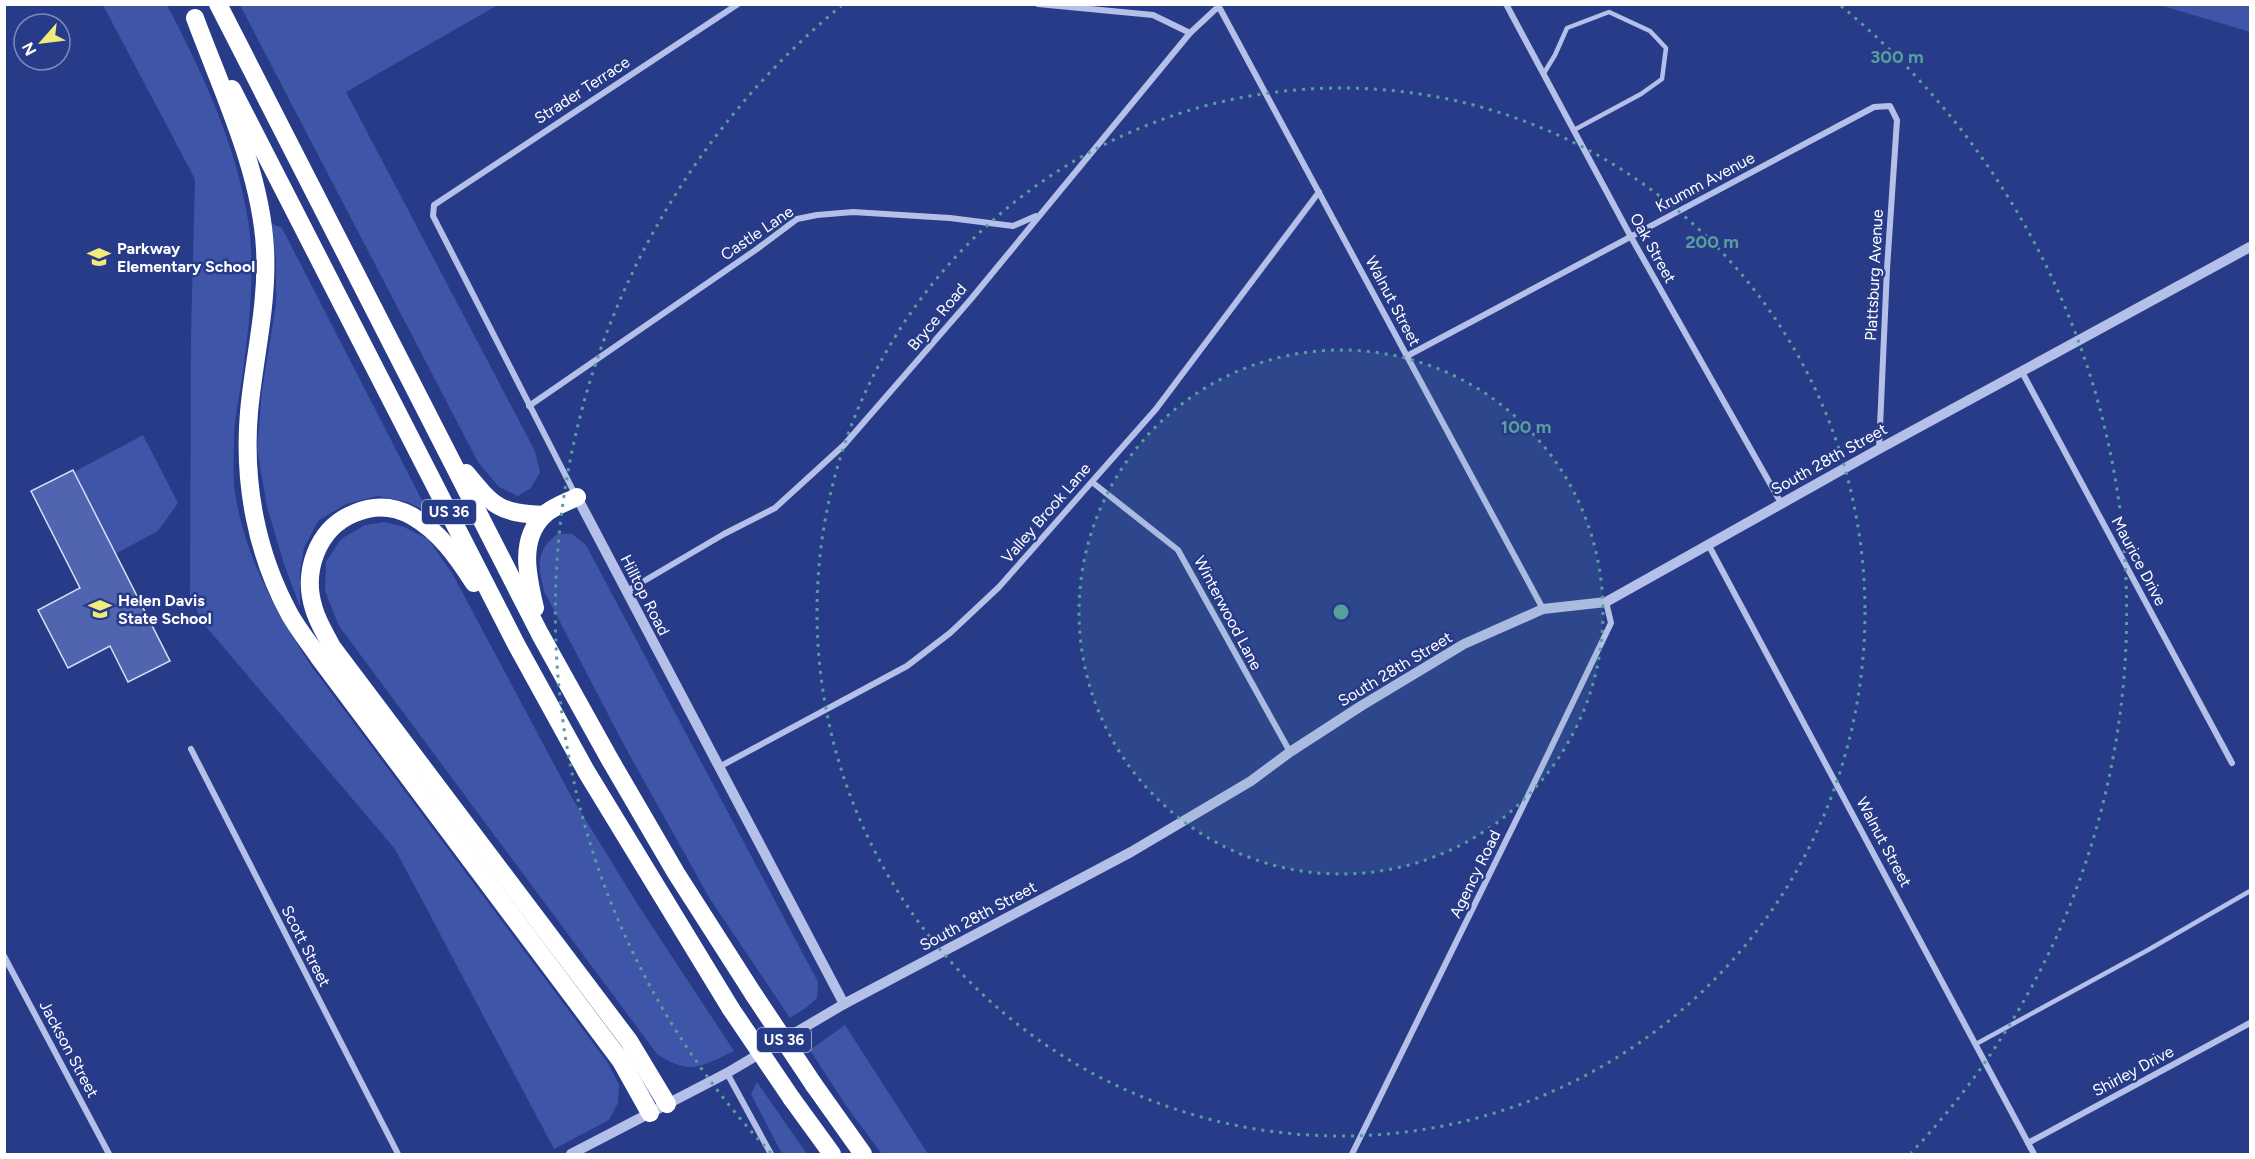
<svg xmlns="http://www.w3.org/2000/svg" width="2255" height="1159" viewBox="0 0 2255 1159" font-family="Figtree,sans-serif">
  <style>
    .green { fill: #3f55a7 }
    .building { fill: #5064b0; stroke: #d9dff7; stroke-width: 1.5 }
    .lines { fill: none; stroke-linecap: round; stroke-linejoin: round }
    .service { stroke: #b5c0e9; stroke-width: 4.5 }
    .minor { stroke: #b5c0e9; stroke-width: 6 }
    .tertiary { stroke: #b5c0e9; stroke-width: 10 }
    .motorway { stroke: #fff; stroke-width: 18 }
    .motorway-bridge { stroke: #fff; stroke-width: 18 }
    .ring { fill: none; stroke: #579f9a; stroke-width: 3; stroke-dasharray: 3 6 }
    .labels { text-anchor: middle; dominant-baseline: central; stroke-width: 5; stroke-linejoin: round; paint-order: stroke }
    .shield { fill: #283b89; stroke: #bec4dc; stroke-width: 1.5 }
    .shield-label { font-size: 15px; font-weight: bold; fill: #fff }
    .street-label { font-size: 16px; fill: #fff; stroke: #283b89 }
    .poi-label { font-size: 16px; font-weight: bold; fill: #fff; stroke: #283b89; text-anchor: start }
    .centre { fill: #579f9a; stroke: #283b89; stroke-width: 3 }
    .ring-label { font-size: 18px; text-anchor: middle; font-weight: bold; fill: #579f9a; stroke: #283b89; stroke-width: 5; stroke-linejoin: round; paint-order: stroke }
  </style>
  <rect width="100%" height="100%" fill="#283b89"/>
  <g class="green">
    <path d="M103,5H167C202,72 236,144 248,220C256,271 249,327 242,378C239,397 235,417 234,436C234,456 232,480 236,499C247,561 278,616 312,667L608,1063L619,1085L618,1103L609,1120L554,1149L395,849L203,623L190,596L191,334L195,179Z"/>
    <path d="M240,5H498L346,92L535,451L540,472L531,488L518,496L499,487L478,462Z"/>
    <path d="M2160,5H2250V32Z"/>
    <path d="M272,224L282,228L428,512L407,502L378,496L346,504L318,521L304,548L300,571V607L284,564L267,507L257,449L262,391L276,304V261Z"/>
    <path d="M143,435L178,503L158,531L115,554L74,472Z"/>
    <path d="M385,522L404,527L428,539L452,573L571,796L638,905L734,1051C700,1067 691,1076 657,1054L339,626L325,591L326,562L341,539L365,525Z"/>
    <path d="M557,534H572L586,545L818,982L817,998L807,1007L790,1018L710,899L624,745L544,591C538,565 535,552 557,534Z"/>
    <path d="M845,1025L928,1154H882L847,1107L810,1050Z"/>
    <path d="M757,1082L807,1154H782L751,1094Z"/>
  </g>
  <path class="building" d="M73,470L170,661L128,682L110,646L68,668L38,610L80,588L31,491Z"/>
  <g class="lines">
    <g class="service">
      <path d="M1544,73L1555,55L1567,28L1609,12L1650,31L1666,48L1662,79L1641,94L1574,130"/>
      <path d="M1976,1044L2148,950L2250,891"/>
    </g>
    <g class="minor">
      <path d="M1038,4L1153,15L1190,33"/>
      <path d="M1506,4L1631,237L1781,503"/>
      <path d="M1218,5L1543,609"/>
      <path d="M1407,356L1874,107L1890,106L1897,120L1887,269L1879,449"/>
      <path d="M2022,372L2232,763"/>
      <path d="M529,406L757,249L797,219L817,215L853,212L950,218L1013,226L1036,216"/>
      <path d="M1092,482L1178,550L1290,752"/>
      <path d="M576,496L433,216L434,205L738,4"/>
      <path d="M1708,544L2034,1154"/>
      <path d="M627,591L724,534L775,508L844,445L971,299L1190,33L1219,6"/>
      <path d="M191,749L398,1154"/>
      <path d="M719,767L907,666L950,633L999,587L1156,409L1319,192"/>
      <path d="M4,956L109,1154"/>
      <path d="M727,1073L771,1154"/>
      <path d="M2028,1143L2250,1023"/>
      <path d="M1352,1154L1524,804L1611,623L1606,602"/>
    </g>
    <g class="tertiary">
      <path d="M577,497L844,1004"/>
      <path d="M571,1154L727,1073L844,1004L1131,852L1251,781L1290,752L1361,706L1464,644L1543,609L1606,602L1879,449L2250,247"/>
    </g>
    <g class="motorway">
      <path d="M218,4L540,634L609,758L676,873L754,995"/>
      <path d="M195,18C222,91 261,171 265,249C268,304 254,358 249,412C243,482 256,553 290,615C298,629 309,643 318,656L621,1061L650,1113"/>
      <path d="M232,89L516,644L586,771L731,1009"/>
      <path d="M466,473C494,507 499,513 544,515"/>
      <path d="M474,583C457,557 440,532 412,516C394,506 374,505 355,513C317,528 302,572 314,609C318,623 326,635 332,647L629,1041L667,1104"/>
      <path d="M535,608C528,578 518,540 544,515C552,507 567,502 577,497"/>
      <path d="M814,1085L863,1154"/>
      <path d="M792,1099L832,1154"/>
    </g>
    <g class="motorway-bridge">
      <path d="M754,995L814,1085"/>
      <path d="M731,1009L792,1099"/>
    </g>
  </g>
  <circle cx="1341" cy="612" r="262" fill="#579f9a" fill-opacity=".12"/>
  <g class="ring">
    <circle cx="1341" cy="612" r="262"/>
    <circle cx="1341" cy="612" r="524"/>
    <path d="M771 1153A786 786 0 0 1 841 6M1841 6A786 786 0 0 1 1911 1153"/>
  </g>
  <defs>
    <g id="school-bare" transform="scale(1.8)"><path d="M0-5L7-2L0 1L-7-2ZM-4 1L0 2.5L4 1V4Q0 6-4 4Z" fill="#f1eb7b" stroke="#283b89" stroke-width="2.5" paint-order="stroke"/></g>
  </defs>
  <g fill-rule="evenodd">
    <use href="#school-bare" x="99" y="257"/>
    <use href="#school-bare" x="100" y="609"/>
  </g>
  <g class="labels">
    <g class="shield">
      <rect x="422" y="500" width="54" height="24" rx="4.5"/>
      <rect x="757" y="1028" width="54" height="24" rx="4.5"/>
    </g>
    <g class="shield-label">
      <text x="449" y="512">US 36</text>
      <text x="784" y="1040">US 36</text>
    </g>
    <g class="street-label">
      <text transform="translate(582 90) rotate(-33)">Strader Terrace</text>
      <text transform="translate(1705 182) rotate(-28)">Krumm Avenue</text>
      <text transform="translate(757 233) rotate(-34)">Castle Lane</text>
      <text transform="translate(1653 248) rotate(61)">Oak Street</text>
      <text transform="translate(1874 275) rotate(-87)">Plattsburg Avenue</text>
      <text transform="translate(1393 301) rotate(62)">Walnut Street</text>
      <text transform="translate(937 317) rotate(-50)">Bryce Road</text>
      <text transform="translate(1829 459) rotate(-29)">South 28th Street</text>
      <text transform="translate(1046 513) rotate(-49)">Valley Brook Lane</text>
      <text transform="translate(2139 561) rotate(62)">Maurice Drive</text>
      <text transform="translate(645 595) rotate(63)">Hilltop Road</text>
      <text transform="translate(1228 613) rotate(62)">Winterwood Lane</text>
      <text transform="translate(1395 669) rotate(-31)">South 28th Street</text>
      <text transform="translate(1884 842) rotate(62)">Walnut Street</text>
      <text transform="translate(1475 874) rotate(-64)">Agency Road</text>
      <text transform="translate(978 916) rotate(-28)">South 28th Street</text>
      <text transform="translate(306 946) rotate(63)">Scott Street</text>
      <text transform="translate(69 1049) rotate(62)">Jackson Street</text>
      <text transform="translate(2133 1071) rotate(-28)">Shirley Drive</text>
    </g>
    <g class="poi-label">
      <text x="117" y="248">Parkway<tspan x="117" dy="18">Elementary School</tspan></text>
      <text x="118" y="600">Helen Davis<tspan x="118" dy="18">State School</tspan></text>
    </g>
  </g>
  <circle cx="1341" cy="612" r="9" class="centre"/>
  <g class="ring-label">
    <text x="1897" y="63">300 m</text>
    <text x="1712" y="248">200 m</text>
    <text x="1526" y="433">100 m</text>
  </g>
  <rect width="2255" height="1159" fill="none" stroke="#ffffff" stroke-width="12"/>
  <g transform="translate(42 42) rotate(242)"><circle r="28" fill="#283b89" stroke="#7e89b8" stroke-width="1.5"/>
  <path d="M0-4.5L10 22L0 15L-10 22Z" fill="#f1eb7b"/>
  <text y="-9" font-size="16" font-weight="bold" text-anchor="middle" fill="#ffffff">N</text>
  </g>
</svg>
